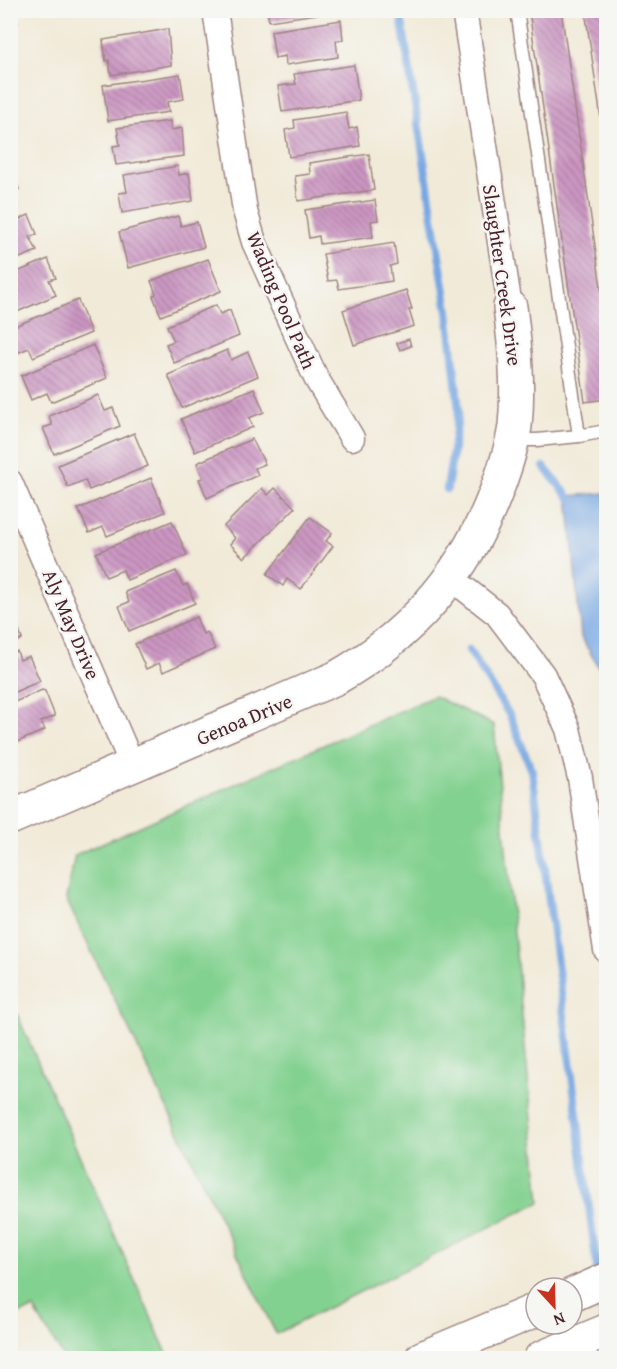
<svg xmlns="http://www.w3.org/2000/svg" width="617" height="1369" viewBox="0 0 617 1369" font-family="'Gentium Book Plus',serif">
  <style>
    .green { fill: #83d190; stroke: #66785e; stroke-width: 1.5 }
    .water { fill: #78a7e2; stroke: #616386; stroke-width: 1.5 }
    .lines { fill: none; stroke-linecap: round; stroke-linejoin: round }
    .stream { stroke: #78a7e2; stroke-width: 8 }
    .building { fill: url(#building-back-hatch) }
    .lane-casing { stroke: #9e8482; stroke-width: 15 }
    .street-casing { stroke: #9e8482; stroke-width: 27 }
    .secondary-casing { stroke: #9e8482; stroke-width: 36 }
    .primary-casing { stroke: #9e8482; stroke-width: 36 }
    .lane { stroke: #fff; stroke-width: 12 }
    .street { stroke: #fff; stroke-width: 24 }
    .secondary { stroke: #fff; stroke-width: 33 }
    .primary { stroke: #fff; stroke-width: 33 }
    .labels { text-anchor: middle; dominant-baseline: central; stroke-width: 5; stroke-linejoin: round; paint-order: stroke }
    .street-label { font-size: 20px; fill: #4a1f2b; stroke: #f6f6f2 }
  </style>
  <defs>
    <pattern id="building-back-hatch" width="6" height="6" patternUnits="userSpaceOnUse" patternTransform="scale(1.5)"><rect width="6" height="6" fill="#cb96c2"/><path d="M-1 5l2 2M0 0l6 6M5-1l2 2" fill="none" stroke="#a77a9e"/></pattern>
  </defs>
  <rect width="100%" height="100%" fill="#f6f6f2"/>
  <filter id="ink" filterUnits="userSpaceOnUse"><feTurbulence type="fractalNoise" baseFrequency=".0167" numOctaves="2"/><feDisplacementMap in="SourceGraphic" scale="12" xChannelSelector="R" yChannelSelector="G"/><feConvolveMatrix kernelMatrix="1 2 1 2 8 2 1 2 1" color-interpolation-filters="sRGB"/></filter>
  <filter id="wash" filterUnits="userSpaceOnUse"><feTurbulence type="fractalNoise" baseFrequency=".008" numOctaves="4" result="noise"/><feDisplacementMap in="SourceGraphic" scale="24" xChannelSelector="R" yChannelSelector="G"/><feGaussianBlur stdDeviation="1.35" result="paint"/><feColorMatrix in="noise" values="0 0 0 0 0 0 0 0 0 0 0 0 0 0 0 0 0 1.4 0 .05"/><feComposite in="paint" operator="in"/></filter>
  <g filter="url(#wash)">
    <rect width="100%" height="100%" fill="#f1ead8"/>
    <g class="green">
      <path d="M434,696L494,725L540,1202L276,1334L66,899L75,855Z"/>
      <path d="M11,1001L169,1358H64L34,1309L11,1316Z"/>
    </g>
    <path class="water" d="M606,493V680L581,637L568,496Z"/>
    <g class="lines">
      <g class="stream">
        <path d="M400,10L448,311L459,410L447,489"/>
        <path d="M544,467L568,496"/>
        <path d="M469,650L510,716L532,771L598,1275"/>
        <path d="M600,1293L604,1325"/>
      </g>
    </g>
    <g id="blocks">
      <g class="building">
        <path d="M10,10H13L18,23L10,26Z"/>
        <path d="M267,10H331L332,12L269,21Z"/>
        <path d="M529,10H561L606,322V399L585,402Z"/>
        <path d="M585,10H606V146H605Z"/>
        <path d="M341,20L343,40L336,41L338,57L286,65L285,56L275,58L271,31Z"/>
        <path d="M168,29L171,65L111,75L109,60L106,61L103,40Z"/>
        <path d="M354,65L359,100L282,112L278,86L296,84L294,74Z"/>
        <path d="M180,74L184,99L167,102L169,112L108,121L103,85Z"/>
        <path d="M346,112L349,129L357,127L360,146L289,157L285,130L295,128L294,120Z"/>
        <path d="M170,121L171,130L182,128L184,156L116,165L113,146L120,145L117,128Z"/>
        <path d="M369,154L374,190L298,201L295,176L310,174L309,163Z"/>
        <path d="M178,166L179,175L189,173L193,201L122,213L119,193L127,192L124,175Z"/>
        <path d="M11,170L19,189L12,192L18,207L11,210Z"/>
        <path d="M375,200L378,220L371,221L373,237L320,244L319,236L309,238L305,210Z"/>
        <path d="M29,215L37,234L30,237L37,251L10,262V223Z"/>
        <path d="M178,216L181,226L197,222L204,247L128,268L119,232Z"/>
        <path d="M394,243L397,264L390,266L392,281L339,289L337,280L328,281L323,254Z"/>
        <path d="M48,259L56,278L49,280L56,295L10,315V275Z"/>
        <path d="M208,259L221,291L161,316L153,296L156,294L151,281Z"/>
        <path d="M406,290L412,309L409,310L414,326L354,345L343,310Z"/>
        <path d="M78,300L91,333L33,357L29,348L12,355L10,328Z"/>
        <path d="M216,305L220,314L230,310L239,336L174,363L166,344L174,341L167,326Z"/>
        <path d="M409,339L411,346L400,350L397,343Z"/>
        <path d="M93,345L107,378L51,402L47,393L31,400L21,376Z"/>
        <path d="M227,350L231,360L248,352L258,376L182,408L168,375Z"/>
        <path d="M254,388L264,412L249,418L253,427L195,452L181,419Z"/>
        <path d="M98,395L105,411L113,408L120,426L54,454L43,428L52,425L49,416Z"/>
        <path d="M134,433L148,466L89,490L85,480L68,487L58,465Z"/>
        <path d="M252,439L265,464L255,468L258,475L207,498L199,479L203,478L197,463Z"/>
        <path d="M151,478L165,512L107,536L103,527L89,533L78,509Z"/>
        <path d="M262,488L268,495L275,488L295,508L244,558L230,544L235,538L224,526Z"/>
        <path d="M310,517L332,533L326,541L333,546L301,589L287,579L283,586L267,574Z"/>
        <path d="M172,521L187,555L127,580L123,570L106,577L96,553Z"/>
        <path d="M176,571L183,586L187,584L195,603L129,631L119,606L129,602L125,592Z"/>
        <path d="M11,611L22,639L11,644Z"/>
        <path d="M196,617L203,634L207,632L215,649L163,672L159,663L146,669L135,644Z"/>
        <path d="M17,651L20,660L29,656L40,681L10,694V654Z"/>
        <path d="M42,690L45,691L55,716L41,722L45,730L10,745V704Z"/>
      </g>
    </g>
  </g>
  <g filter="url(#ink)">
    <use href="#blocks" fill-opacity="0" stroke="#9e8482" stroke-width="1.5"/>
    <g class="lines">
      <g class="lane-casing">
        <g id="lane">
          <path d="M579,436L606,431"/>
          <path d="M513,440H537L579,436L517,10"/>
        </g>
      </g>
      <g class="street-casing">
        <g id="street">
          <path d="M215,10L245,211L254,242L316,378L352,438"/>
          <path d="M464,10L510,307"/>
          <path d="M10,482L133,767"/>
          <path d="M451,578L497,614L543,675L568,729L580,778L606,950"/>
        </g>
      </g>
      <g class="secondary-casing">
        <path id="secondary" d="M10,818L336,678C412,635 465,574 496,492C504,471 512,448 515,426C519,385 515,347 510,307"/>
      </g>
      <g class="primary-casing">
        <g id="primary">
          <path d="M572,1295L606,1280"/>
          <path d="M422,1358L536,1310"/>
          <path d="M541,1358L606,1331"/>
        </g>
      </g>
      <use href="#lane" class="lane"/>
      <use href="#street" class="street"/>
      <use href="#secondary" class="secondary"/>
      <use href="#primary" class="primary"/>
    </g>
  </g>
  <g class="labels">
    <g class="street-label">
      <text transform="translate(503 275) rotate(82)">Slaughter Creek Drive</text>
      <text transform="translate(282 300) rotate(67)">Wading Pool Path</text>
      <text transform="translate(72 624) rotate(67)">Aly May Drive</text>
      <text transform="translate(244 719) rotate(-23)">Genoa Drive</text>
    </g>
  </g>
  <rect width="617" height="1369" fill="none" stroke="#f6f6f2" stroke-width="36"/>
  <g transform="translate(554 1306) rotate(158)"><circle r="28" fill="#f6f6f2" stroke="#b1a0a2" stroke-width="1.5"/>
  <path d="M0-4.5L10 22L0 15L-10 22Z" fill="#c8321e"/>
  <text y="-9" font-size="16" font-weight="bold" text-anchor="middle" fill="#4a1f2b">N</text>
  </g>
</svg>
